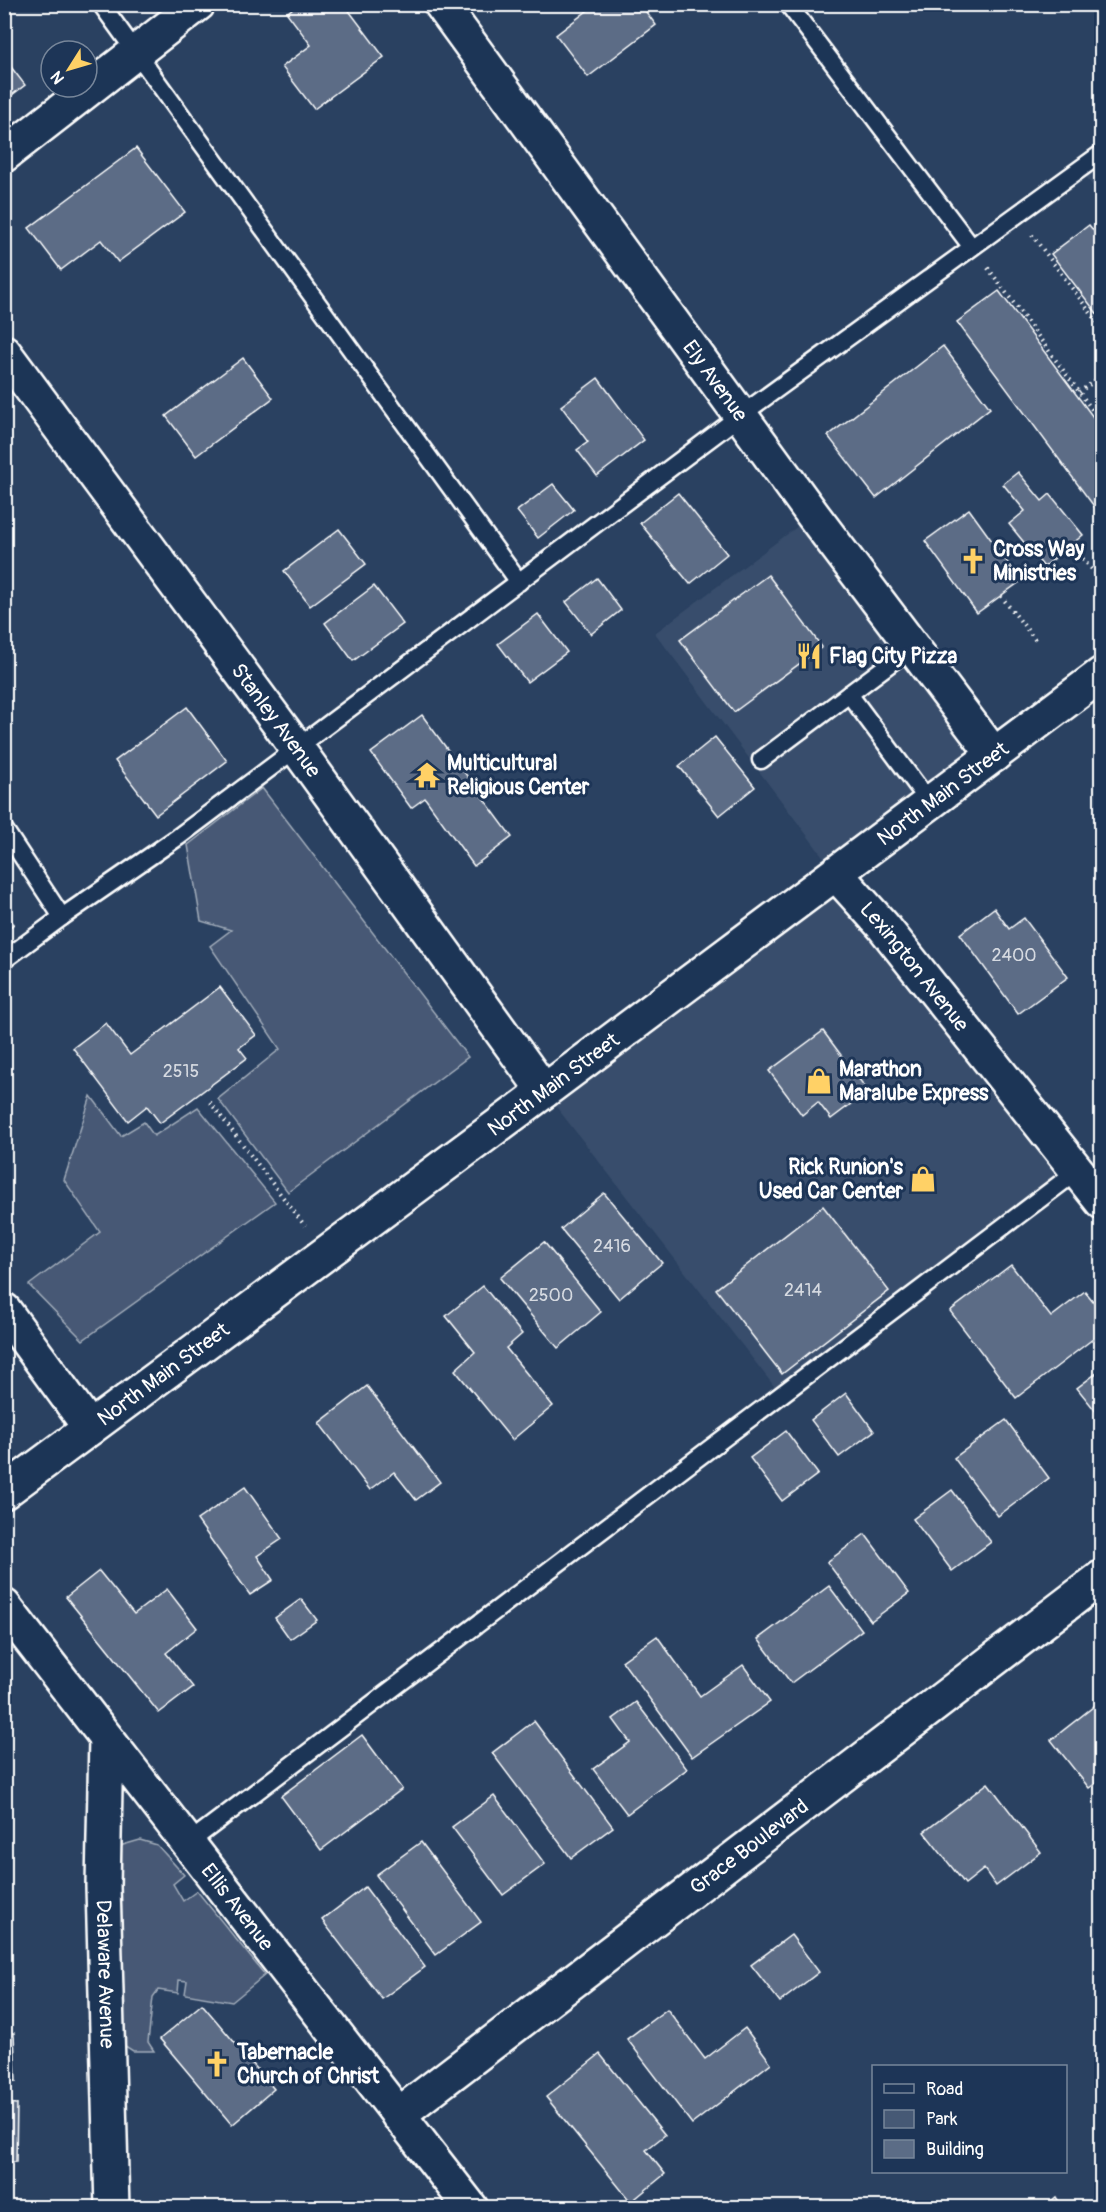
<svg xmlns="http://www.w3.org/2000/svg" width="1106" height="2212" viewBox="0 0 1106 2212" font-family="Pangolin,sans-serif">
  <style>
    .built { fill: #394e6c }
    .green { fill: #465975; stroke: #a2acba; stroke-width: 1.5 }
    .building { fill: #5b6c86; stroke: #fff; stroke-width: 1.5 }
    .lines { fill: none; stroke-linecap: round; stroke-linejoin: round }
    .lane-casing { stroke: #fff; stroke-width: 21 }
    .street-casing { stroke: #fff; stroke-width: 38 }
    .primary-casing { stroke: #fff; stroke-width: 38 }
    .path { stroke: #fff; stroke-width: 4; stroke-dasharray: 1.5 4.5; stroke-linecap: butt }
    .lane { stroke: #1d3557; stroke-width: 16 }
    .street { stroke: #1d3557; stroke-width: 33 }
    .primary { stroke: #1d3557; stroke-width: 33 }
    .labels { text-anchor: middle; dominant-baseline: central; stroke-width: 6; stroke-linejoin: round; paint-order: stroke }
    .number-label { font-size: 18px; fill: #d6dae1 }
    .street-label { font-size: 21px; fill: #fff; stroke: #1d3557 }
    .poi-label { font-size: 21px; font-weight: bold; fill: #fff; stroke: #1d3557; text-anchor: start }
  </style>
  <rect width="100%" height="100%" fill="#2a4161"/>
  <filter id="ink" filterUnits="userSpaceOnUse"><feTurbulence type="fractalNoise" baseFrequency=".0167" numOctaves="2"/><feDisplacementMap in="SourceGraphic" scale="12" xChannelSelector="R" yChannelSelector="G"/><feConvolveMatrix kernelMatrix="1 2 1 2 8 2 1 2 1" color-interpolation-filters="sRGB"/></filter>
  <g filter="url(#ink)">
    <g class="built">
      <path d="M1101,153V198L1080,168Z"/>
      <path d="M813,515L994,755L838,874L1077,1171L781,1395L544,1091L837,875L655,633Z"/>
    </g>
    <g class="green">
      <path d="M262,788L468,1057L288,1192L218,1099L280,1049L210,946L231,930L201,921L188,845Z"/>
      <path d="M91,1096L121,1136L144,1122L154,1136L198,1107L275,1202L83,1340L29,1285L100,1232L64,1180Z"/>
      <path d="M140,1840L157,1845L184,1875L173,1884L183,1901L197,1891L265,1975L232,2002L185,1994L187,1981L179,1980L178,1993L158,1990L153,1997L148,2042L154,2051H133L119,2042L111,1857L123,1845Z"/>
    </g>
    <g class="building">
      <path d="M298,4H344L384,57L314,109L282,67L311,45L287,13Z"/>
      <path d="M596,4H640L656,25L588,77L556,35Z"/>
      <path d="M4,58L25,85L4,101Z"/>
      <path d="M136,148L185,212L118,262L101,240L61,270L29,228Z"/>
      <path d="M1089,225L1102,241V320L1051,254Z"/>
      <path d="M999,291L1102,429V517L957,322Z"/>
      <path d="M943,346L990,408L876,498L828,436Z"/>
      <path d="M243,358L273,398L196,456L166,416Z"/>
      <path d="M598,378L644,440L597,476L577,450L588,442L561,406Z"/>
      <path d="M1018,472L1042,501L1050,494L1083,535L1044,567L1009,524L1025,511L1003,484Z"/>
      <path d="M553,484L574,510L538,538L517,511Z"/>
      <path d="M678,493L727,554L690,584L640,523Z"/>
      <path d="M969,509L1021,581L977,613L925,541Z"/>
      <path d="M339,529L366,564L310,606L284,571Z"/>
      <path d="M768,575L822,647L734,712L680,640Z"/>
      <path d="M597,578L621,610L591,634L566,602Z"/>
      <path d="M374,586L403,624L353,661L325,623Z"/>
      <path d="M538,614L567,652L527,682L498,644Z"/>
      <path d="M187,707L227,761L156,815L115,761Z"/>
      <path d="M422,715L512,837L474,866L425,798L411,808L371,753Z"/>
      <path d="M715,737L755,787L719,816L679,766Z"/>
      <path d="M994,908L1009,929L1024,918L1068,977L1018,1014L960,934Z"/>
      <path d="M4,912L14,924L4,932Z"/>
      <path d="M220,987L256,1035L239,1048L247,1058L160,1123L147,1106L128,1121L73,1048L106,1023L130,1055Z"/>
      <path d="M823,1031L868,1091L831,1119L818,1102L802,1115L769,1071Z"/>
      <path d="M604,1193L662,1263L619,1299L561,1229Z"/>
      <path d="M823,1206L889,1291L782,1374L716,1289Z"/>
      <path d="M544,1242L601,1312L558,1348L500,1278Z"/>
      <path d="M1011,1265L1051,1317L1085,1291L1102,1312V1332L1016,1398L950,1311Z"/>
      <path d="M483,1286L522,1334L506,1348L553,1406L512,1440L455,1370L475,1352L446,1316Z"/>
      <path d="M1102,1369V1419L1077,1388Z"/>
      <path d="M367,1386L440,1482L416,1500L394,1472L370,1490L319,1423Z"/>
      <path d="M846,1393L874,1431L839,1457L811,1420Z"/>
      <path d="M1006,1420L1049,1478L998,1516L954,1458Z"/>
      <path d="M786,1431L818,1474L782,1501L750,1458Z"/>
      <path d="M245,1487L282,1539L257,1556L273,1580L250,1595L197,1520Z"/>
      <path d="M952,1490L991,1542L952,1571L913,1519Z"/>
      <path d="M865,1534L909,1593L871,1621L827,1562Z"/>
      <path d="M99,1571L134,1614L167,1589L197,1628L166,1653L193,1687L159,1713L66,1597Z"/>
      <path d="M829,1586L862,1630L791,1683L758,1639Z"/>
      <path d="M301,1599L317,1620L290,1639L275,1618Z"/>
      <path d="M657,1636L700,1696L743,1665L770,1702L692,1757L622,1661Z"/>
      <path d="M1102,1700V1779L1089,1788L1051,1740Z"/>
      <path d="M636,1702L687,1769L627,1814L593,1769L630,1742L613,1719Z"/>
      <path d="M534,1721L613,1827L571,1858L492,1753Z"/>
      <path d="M362,1735L402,1789L321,1850L281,1796Z"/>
      <path d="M988,1783L1041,1852L996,1886L984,1869L965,1884L924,1832Z"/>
      <path d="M494,1796L545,1864L503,1895L452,1827Z"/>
      <path d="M421,1842L481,1922L436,1955L376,1875Z"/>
      <path d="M365,1887L425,1967L382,1999L322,1920Z"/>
      <path d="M791,1935L819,1972L780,2002L751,1965Z"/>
      <path d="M202,2004L274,2089L232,2125L160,2039Z"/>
      <path d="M667,2009L705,2059L745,2028L771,2063L692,2124L627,2039Z"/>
      <path d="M4,2033H14L16,2081L4,2082Z"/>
      <path d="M600,2054L665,2135L646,2150L665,2174L631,2202L546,2097Z"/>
      <path d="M4,2103L17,2104L16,2162H4Z"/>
      <path d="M1056,2197L1063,2208H1043Z"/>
    </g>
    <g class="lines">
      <g class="lane-casing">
        <g id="lane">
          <path d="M101,4L519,582"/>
          <path d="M788,4L971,246"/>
          <path d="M849,694L930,803"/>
          <path d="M761,760L912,647"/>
          <path d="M4,829L62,917"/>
          <path d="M4,960L62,917L178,837L741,415L1102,153"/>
          <path d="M187,1844L1077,1171"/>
        </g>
      </g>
      <g class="street-casing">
        <g id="street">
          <path id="s1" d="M441,4L813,515L994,755"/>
          <path d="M4,155L198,4"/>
          <path id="s2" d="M4,352L296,747L544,1091"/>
          <path id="s3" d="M837,875L883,926L1102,1202"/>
          <path d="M4,1310L90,1428"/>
          <path id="s4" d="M4,1606L471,2208"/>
          <path id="s5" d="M106,1738L103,1886L112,2208"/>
          <path id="s6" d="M398,2115L1102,1577"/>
        </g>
      </g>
      <g class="primary-casing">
        <g id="primary">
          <path id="s7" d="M4,1492C371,1220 737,949 1102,674"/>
        </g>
      </g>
      <g class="path">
        <path d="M1032,235L1102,328"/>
        <path d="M988,268L1102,423"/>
        <path d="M1079,392L1102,376"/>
        <path d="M1071,545L1102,581"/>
        <path d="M1001,596L1036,641"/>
        <path d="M210,1102L305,1226"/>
      </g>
      <use href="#lane" class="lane"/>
      <use href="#street" class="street"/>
      <use href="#primary" class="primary"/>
    </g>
  </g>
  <defs>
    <g id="church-bare" transform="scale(2.07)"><path d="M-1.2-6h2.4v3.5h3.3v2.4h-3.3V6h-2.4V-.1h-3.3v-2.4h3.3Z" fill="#ffd166" stroke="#1d3557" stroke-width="2.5" paint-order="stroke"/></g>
    <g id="restaurant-bare" transform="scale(2.07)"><path d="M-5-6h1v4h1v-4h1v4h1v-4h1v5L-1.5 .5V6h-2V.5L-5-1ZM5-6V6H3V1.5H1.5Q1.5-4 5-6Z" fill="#ffd166" stroke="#1d3557" stroke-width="2.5" paint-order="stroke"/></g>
    <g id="temple-bare" transform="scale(2.07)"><path d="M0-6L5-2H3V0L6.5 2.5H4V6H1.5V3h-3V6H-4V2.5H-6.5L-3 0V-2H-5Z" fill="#ffd166" stroke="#1d3557" stroke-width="2.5" paint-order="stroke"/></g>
    <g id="shop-bare" transform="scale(2.07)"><path d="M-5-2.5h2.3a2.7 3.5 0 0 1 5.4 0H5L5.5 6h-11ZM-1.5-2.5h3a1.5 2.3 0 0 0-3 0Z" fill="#ffd166" stroke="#1d3557" stroke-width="2.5" paint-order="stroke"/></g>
  </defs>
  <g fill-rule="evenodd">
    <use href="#church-bare" x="973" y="561"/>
    <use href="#restaurant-bare" x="809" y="656"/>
    <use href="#temple-bare" x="427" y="775"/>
    <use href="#shop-bare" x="819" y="1081"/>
    <use href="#shop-bare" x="923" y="1179"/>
    <use href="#church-bare" x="217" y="2064"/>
  </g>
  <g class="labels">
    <g class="number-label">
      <text x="1014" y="955">2400</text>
      <text x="181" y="1071">2515</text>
      <text x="612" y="1246">2416</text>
      <text x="803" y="1290">2414</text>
      <text x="551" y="1295">2500</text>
    </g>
    <g class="street-label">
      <text stroke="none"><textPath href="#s1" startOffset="466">Ely Avenue</textPath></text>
      <text stroke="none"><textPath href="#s2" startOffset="458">Stanley Avenue</textPath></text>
      <text stroke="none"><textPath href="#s7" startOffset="1170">North Main Street</textPath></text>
      <text stroke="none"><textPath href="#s3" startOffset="120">Lexington Avenue</textPath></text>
      <text stroke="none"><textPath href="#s7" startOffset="684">North Main Street</textPath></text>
      <text stroke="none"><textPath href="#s7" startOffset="198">North Main Street</textPath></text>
      <text stroke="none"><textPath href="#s6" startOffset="442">Grace Boulevard</textPath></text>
      <text stroke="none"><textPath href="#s4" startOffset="381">Ellis Avenue</textPath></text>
      <text stroke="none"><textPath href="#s5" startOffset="236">Delaware Avenue</textPath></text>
    </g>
    <g class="poi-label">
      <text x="993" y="549">Cross Way<tspan x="993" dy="24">Ministries</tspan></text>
      <text x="829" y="656">Flag City Pizza</text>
      <text x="447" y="763">Multicultural<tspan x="447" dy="24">Religious Center</tspan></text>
      <text x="839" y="1069">Marathon<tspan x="839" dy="24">Maralube Express</tspan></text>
      <text x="903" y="1167" text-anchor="end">Rick Runion's<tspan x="903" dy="24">Used Car Center</tspan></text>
      <text x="237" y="2052">Tabernacle<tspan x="237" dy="24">Church of Christ</tspan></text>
    </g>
  </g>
  <rect width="1106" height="2212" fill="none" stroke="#1d3557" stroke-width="24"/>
  <rect x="12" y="12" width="1082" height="2188" fill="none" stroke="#fff" stroke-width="2" filter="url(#ink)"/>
  <rect x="872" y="2065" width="195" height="108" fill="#1d3557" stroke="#77869a" stroke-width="1.5"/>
  <rect x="884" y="2084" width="30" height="9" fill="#1d3557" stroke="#77869a" stroke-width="1.5"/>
  <text x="926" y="2095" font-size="18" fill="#ffffff">Road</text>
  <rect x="884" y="2110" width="30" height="18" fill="#465975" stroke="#77869a" stroke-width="1.5"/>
  <text x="926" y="2125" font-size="18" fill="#ffffff">Park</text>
  <rect x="884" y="2140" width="30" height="18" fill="#5b6c86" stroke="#77869a" stroke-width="1.5"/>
  <text x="926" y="2155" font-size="18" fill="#ffffff">Building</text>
  <g transform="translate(69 69) rotate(233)"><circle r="28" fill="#1d3557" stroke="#77869a" stroke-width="1.5"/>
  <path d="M0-4.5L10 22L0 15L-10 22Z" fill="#ffd166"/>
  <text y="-9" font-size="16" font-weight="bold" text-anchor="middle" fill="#ffffff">N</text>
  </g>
</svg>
